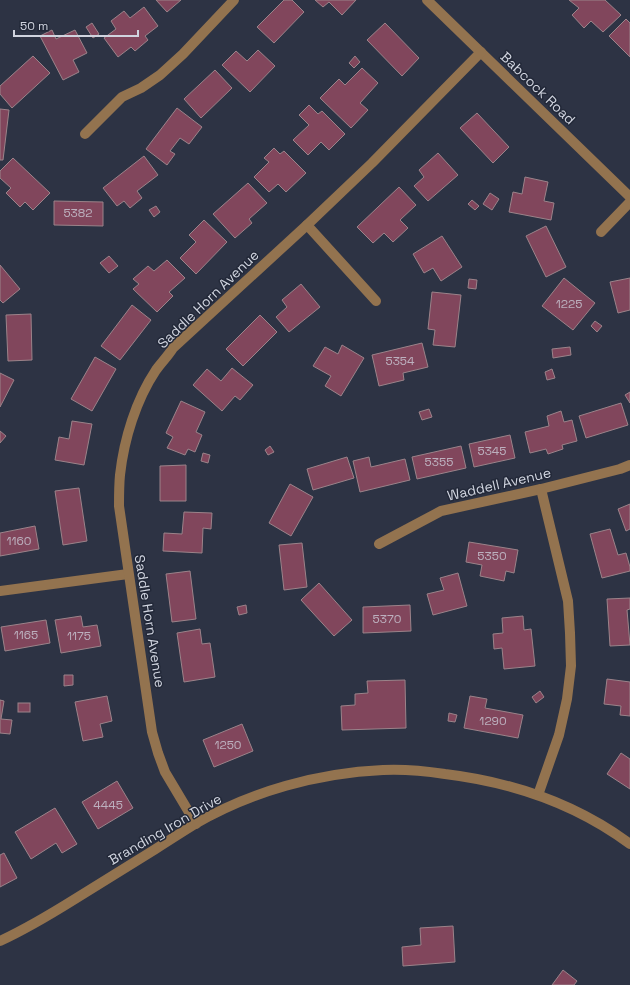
<svg xmlns="http://www.w3.org/2000/svg" width="630" height="985" viewBox="0 0 630 985" font-family="'Space Grotesk',sans-serif">
  <style>
    .building { fill: #81465c; stroke: #9b838a }
    .lines { fill: none; stroke-linecap: round; stroke-linejoin: round }
    .minor { stroke: #93734f; stroke-width: 10 }
    .labels { text-anchor: middle; dominant-baseline: central; stroke-width: 3; stroke-linejoin: round; paint-order: stroke }
    .number-label { font-size: 12px; fill: #bcb0be }
    .street-label { font-size: 14px; fill: #d0d4df; stroke: #232939 }
  </style>
  <rect width="100%" height="100%" fill="#2d3344"/>
  <g class="building">
    <path d="M156,0H181L167,12Z"/>
    <path d="M284,0H292L304,12L274,43L257,27Z"/>
    <path d="M315,0H356L342,15L329,2L323,7Z"/>
    <path d="M569,0H605L621,15L603,32L591,21L584,28L572,15L579,8Z"/>
    <path d="M144,7L158,26L145,36L148,40L135,51L131,47L118,57L104,38L116,29L111,21L124,11L130,18Z"/>
    <path d="M626,19L630,23V57L609,36Z"/>
    <path d="M92,23L99,34L93,38L86,27Z"/>
    <path d="M385,23L419,58L402,76L367,40Z"/>
    <path d="M52,30L56,39L75,30L87,53L73,60L79,72L63,80L40,36Z"/>
    <path d="M258,50L275,66L250,92L222,65L236,51L247,61Z"/>
    <path d="M33,56L50,73L12,108L0,94V86Z"/>
    <path d="M355,56L360,62L354,68L349,63Z"/>
    <path d="M362,68L378,83L360,103L368,110L351,128L320,98L339,79L345,85Z"/>
    <path d="M215,70L232,88L201,118L184,99Z"/>
    <path d="M309,105L318,114L322,111L345,134L329,150L321,142L308,155L293,140L309,125L299,115Z"/>
    <path d="M177,108L202,127L189,144L180,138L170,151L175,154L167,165L146,149Z"/>
    <path d="M0,109L9,110L3,160H0Z"/>
    <path d="M477,113L509,147L493,163L460,128Z"/>
    <path d="M274,148L280,154L284,151L306,173L286,192L278,184L269,192L254,177L269,162L264,158Z"/>
    <path d="M438,153L458,175L428,201L414,186L424,177L419,170Z"/>
    <path d="M144,156L158,175L137,191L142,198L130,208L124,201L117,206L103,188Z"/>
    <path d="M13,158L50,193L33,210L25,202L20,207L6,193L11,188L0,178V171Z"/>
    <path d="M525,177L548,182L544,201L554,203L551,220L509,212L513,192L522,194Z"/>
    <path d="M248,183L267,203L249,219L252,223L235,238L213,214Z"/>
    <path d="M399,187L416,205L400,220L408,228L393,242L384,233L373,243L357,227Z"/>
    <path d="M490,193L499,199L492,210L483,204Z"/>
    <path d="M472,200L479,206L475,210L468,204Z"/>
    <path d="M54,201L103,202V226L54,225Z"/>
    <path d="M156,206L160,212L154,217L149,210Z"/>
    <path d="M204,220L227,242L196,274L180,258L196,242L189,235Z"/>
    <path d="M546,226L566,267L546,277L526,236Z"/>
    <path d="M442,236L462,267L441,281L433,268L424,273L413,254Z"/>
    <path d="M109,256L118,266L109,273L100,263Z"/>
    <path d="M167,260L185,278L169,292L173,296L157,312L133,289L139,284L133,279L148,266L154,271Z"/>
    <path d="M0,265L20,289L3,303L0,300Z"/>
    <path d="M564,278L595,303L573,330L542,306Z"/>
    <path d="M630,278V310L618,313L610,282Z"/>
    <path d="M469,279L477,280L476,289L468,288Z"/>
    <path d="M301,284L320,307L289,332L276,317L287,307L282,300Z"/>
    <path d="M432,292L461,295L455,347L433,345L435,330L428,329Z"/>
    <path d="M132,305L151,320L120,360L101,346Z"/>
    <path d="M31,314L32,360L8,361L6,315Z"/>
    <path d="M260,315L277,332L243,366L226,349Z"/>
    <path d="M595,321L602,326L597,332L591,326Z"/>
    <path d="M422,343L428,367L403,373L404,380L379,386L372,355Z"/>
    <path d="M342,345L364,358L341,396L325,386L331,376L313,366L325,347L338,354Z"/>
    <path d="M570,347L571,355L553,358L552,349Z"/>
    <path d="M95,357L116,369L92,411L71,399Z"/>
    <path d="M232,368L253,385L240,400L235,396L222,411L193,385L207,369L221,381Z"/>
    <path d="M552,369L555,378L547,380L545,372Z"/>
    <path d="M0,373L14,380L0,407Z"/>
    <path d="M630,392V403L625,395Z"/>
    <path d="M181,401L205,412L196,432L202,435L195,452L188,449L185,455L167,448L173,437L166,433Z"/>
    <path d="M621,403L628,425L586,438L579,416Z"/>
    <path d="M429,409L432,417L422,420L419,412Z"/>
    <path d="M561,411L564,422L572,420L577,441L562,445L563,449L548,454L546,449L530,453L525,432L549,426L547,416Z"/>
    <path d="M72,421L92,424L84,465L55,460L59,437L69,439Z"/>
    <path d="M0,431L6,436L0,443Z"/>
    <path d="M510,435L515,458L474,467L469,444Z"/>
    <path d="M270,446L274,452L268,455L265,450Z"/>
    <path d="M461,446L466,468L417,479L412,457Z"/>
    <path d="M203,453L210,455L208,463L201,461Z"/>
    <path d="M347,457L354,478L313,490L307,469Z"/>
    <path d="M369,457L371,467L405,459L410,480L360,492L353,461Z"/>
    <path d="M186,465V501H160V466Z"/>
    <path d="M290,484L313,497L291,536L269,523Z"/>
    <path d="M79,488L87,541L63,545L55,491Z"/>
    <path d="M630,504V529L626,531L618,509Z"/>
    <path d="M184,512L212,513L211,529L203,528L202,553L163,551L164,533L182,534Z"/>
    <path d="M35,526L39,549L0,556V533Z"/>
    <path d="M610,529L618,555L626,553L630,567V571L602,578L590,534Z"/>
    <path d="M469,542L518,550L514,573L506,571L504,581L480,576L482,565L466,562Z"/>
    <path d="M302,543L307,587L284,590L279,545Z"/>
    <path d="M190,571L196,619L172,622L166,574Z"/>
    <path d="M458,573L467,606L433,615L427,594L444,590L440,578Z"/>
    <path d="M319,583L352,620L334,636L301,600Z"/>
    <path d="M630,598V609L627,610L630,645L610,646L607,599Z"/>
    <path d="M246,605L247,613L239,615L237,607Z"/>
    <path d="M410,605L411,631L363,633V607Z"/>
    <path d="M81,616L83,627L97,625L101,646L61,653L55,620Z"/>
    <path d="M523,616L524,630L531,629L535,666L504,669L502,648L494,649L493,634L503,633L502,618Z"/>
    <path d="M46,620L50,643L5,651L1,627Z"/>
    <path d="M200,629L202,644L210,643L215,677L184,682L177,633Z"/>
    <path d="M64,675H73V685L64,686Z"/>
    <path d="M607,679L630,682V716L620,715L621,706L604,704Z"/>
    <path d="M405,680L406,728L342,730L341,706L355,705V694L368,693L367,681Z"/>
    <path d="M540,691L544,697L536,703L532,697Z"/>
    <path d="M107,696L112,721L100,724L103,737L83,741L75,702Z"/>
    <path d="M470,696L487,699L485,708L523,715L518,738L464,728Z"/>
    <path d="M0,700L4,701L1,719L12,720L10,734L0,733Z"/>
    <rect x="18" y="703" width="12" height="9"/>
    <path d="M449,713L457,715L455,722L448,721Z"/>
    <path d="M242,724L253,751L214,767L203,740Z"/>
    <path d="M621,753L630,759V789L607,774Z"/>
    <path d="M117,781L133,808L98,829L82,802Z"/>
    <path d="M55,808L77,844L62,853L56,843L31,859L15,832Z"/>
    <path d="M4,853L17,878L0,887V855Z"/>
    <path d="M453,926L455,962L403,966L402,947L421,945L420,928Z"/>
    <path d="M563,970L577,981L574,985H552Z"/>
  </g>
  <g class="lines">
    <g class="minor">
      <path d="M427,0L630,197"/>
      <path d="M85,134L122,97L141,88L160,75L183,54L234,0"/>
      <path d="M307,225L376,301"/>
      <path d="M601,232L630,202"/>
      <path d="M379,544L441,511L541,489L620,469L630,465"/>
      <path d="M0,591L128,574"/>
      <path d="M538,795L559,735L567,699L571,666L570,633L568,601L541,489"/>
      <path d="M196,824L165,772L158,753L152,732L119,506C119,496 119,485 120,475C124,439 136,400 156,370C161,363 168,356 173,348L307,225L372,163L481,52"/>
      <path d="M0,941C26,929 51,914 75,899C102,882 128,866 154,850C168,841 182,832 195,824C252,791 318,773 383,770C403,769 425,771 445,774C511,782 576,804 630,844"/>
    </g>
  </g>
  <g class="labels">
    <g class="number-label">
      <text x="78" y="213">5382</text>
      <text x="569" y="304">1225</text>
      <text x="400" y="361">5354</text>
      <text x="492" y="451">5345</text>
      <text x="439" y="462">5355</text>
      <text x="19" y="541">1160</text>
      <text x="492" y="556">5350</text>
      <text x="387" y="619">5370</text>
      <text x="26" y="635">1165</text>
      <text x="79" y="636">1175</text>
      <text x="493" y="721">1290</text>
      <text x="228" y="745">1250</text>
      <text x="108" y="805">4445</text>
    </g>
    <g class="street-label">
      <text transform="translate(538 88) rotate(44)">Babcock Road</text>
      <text transform="translate(208 299) rotate(-44)">Saddle Horn Avenue</text>
      <text transform="translate(499 484) rotate(-13)">Waddell Avenue</text>
      <text transform="translate(150 621) rotate(81)">Saddle Horn Avenue</text>
      <text transform="translate(165 829) rotate(-30)">Branding Iron Drive</text>
    </g>
  </g>
  <path d="M14 30v6h124v-6" fill="none" stroke="#d0d4df" stroke-width="2"/>
  <text x="20" y="30" font-size="12" fill="#d0d4df" stroke="#232939" stroke-width="3" paint-order="stroke">50 m</text>
</svg>
